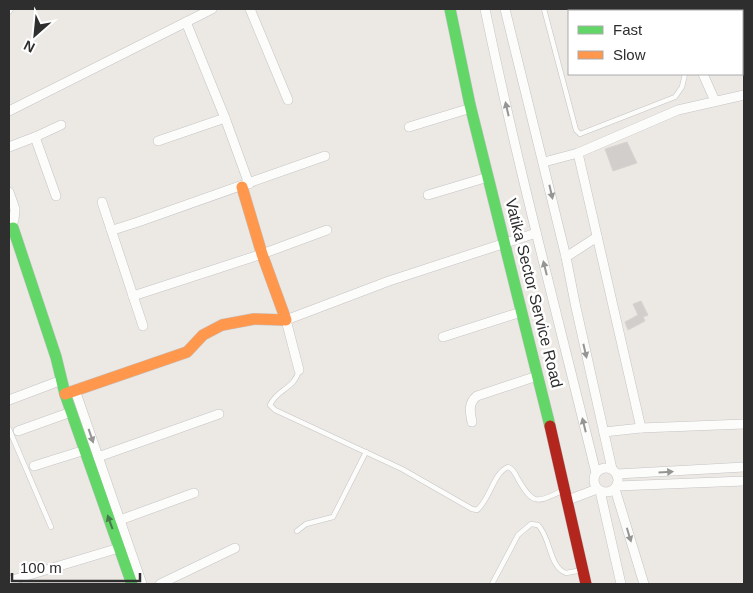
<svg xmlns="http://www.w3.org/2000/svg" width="753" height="593" viewBox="0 0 753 593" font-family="Helvetica,sans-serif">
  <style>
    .building { fill: #d1cecb; stroke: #d7d4d0 }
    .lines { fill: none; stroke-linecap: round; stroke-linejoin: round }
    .lane-casing { stroke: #c5c4c5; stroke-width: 5.5 }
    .street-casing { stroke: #c5c4c5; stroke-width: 10 }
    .fast-casing { stroke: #c5c4c5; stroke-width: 12 }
    .slow-casing { stroke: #c5c4c5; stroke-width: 12 }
    .jam-casing { stroke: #c5c4c5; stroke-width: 12 }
    .lane { stroke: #fcfcfb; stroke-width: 4.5 }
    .street { stroke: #fcfcfb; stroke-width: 9 }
    .fast { stroke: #63d668; stroke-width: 11 }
    .slow { stroke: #ff974d; stroke-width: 11 }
    .jam { stroke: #b3261e; stroke-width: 11 }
    .oneway { fill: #959594 }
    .oneway2 { fill: #467a48 }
    .labels { text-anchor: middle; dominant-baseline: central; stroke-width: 5; stroke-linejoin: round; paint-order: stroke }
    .street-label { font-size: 16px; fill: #2e2e2e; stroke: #fff }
  </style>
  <rect width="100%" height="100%" fill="#ece8e4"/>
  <g class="building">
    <path d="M627,142L637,163L613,171L605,149Z"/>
    <path d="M641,301L648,315L643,317L645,321L628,330L625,322L638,315L633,304Z"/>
  </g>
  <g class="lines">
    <g class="lane-casing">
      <g id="lane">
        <path d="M544,9L576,130L580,134L675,97L682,87L685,74"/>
        <path d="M693,9L694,11"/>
        <path d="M9,12L11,9"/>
        <path d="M299,370C294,390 278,388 270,405L275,410L402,469L472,509L477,510C490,500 493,473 508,467C514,469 515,474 518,479C534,507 537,502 564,490"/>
        <path d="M9,429L51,527"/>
        <path d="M297,531L306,524L333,517L366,452"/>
        <path d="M492,584L518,535L531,524L538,525C551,538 549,567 566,573L582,570"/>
      </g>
    </g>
    <g class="street-casing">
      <g id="street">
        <path d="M250,9L288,100"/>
        <path d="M485,9C517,164 558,318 596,473"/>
        <path d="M505,9L566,257L575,303L612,469"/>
        <path d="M703,9L704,11"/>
        <path d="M186,22L225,118L249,184"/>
        <path d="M703,74L715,101"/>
        <path d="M9,111L212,9"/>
        <path d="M409,127L471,108"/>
        <path d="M35,137L56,196"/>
        <path d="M158,141L225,118"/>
        <path d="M9,147L35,137L61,125"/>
        <path d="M578,153L641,428"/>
        <path d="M544,162L578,153L678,110L744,95"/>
        <path d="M9,192L15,209L14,220L11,223"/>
        <path d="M428,195L488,177"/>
        <path d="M102,202L143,326"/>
        <path d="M111,229L113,230L138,222L325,156"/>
        <path d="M566,257L597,237"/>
        <path d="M133,296L262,254L327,230"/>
        <path d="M443,337L521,312"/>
        <path d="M299,370L286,320L389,281L536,233"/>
        <path d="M75,390L142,584"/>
        <path d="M9,400L62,380"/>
        <path d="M472,422C470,412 468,403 477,396L537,376"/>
        <path d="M18,431L71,412"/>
        <path d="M604,432L641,428L744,424"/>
        <path d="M98,457L219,414"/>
        <path d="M34,466L85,450"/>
        <circle cx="606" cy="480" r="12"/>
        <path d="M617,474L744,467"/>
        <path d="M617,486L744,481"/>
        <path d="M615,489L644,584"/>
        <path d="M600,491L621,584"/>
        <path d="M568,500L597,489"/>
        <path d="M120,520L194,493"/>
        <path d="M9,581L119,548"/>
        <path d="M160,584L235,548"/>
      </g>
    </g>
    <g class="fast-casing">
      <g id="fast">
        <path d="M450,9L470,105L550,426"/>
        <path d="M9,230L13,228L56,357L65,394L132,584"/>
      </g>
    </g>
    <g class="slow-casing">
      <path id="slow" d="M65,394L187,352L203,335L222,325L254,319L286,320L262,254L242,187"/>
    </g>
    <g class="jam-casing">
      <path id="jam" d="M550,426L586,584"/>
    </g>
    <use href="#lane" class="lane"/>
    <use href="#street" class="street"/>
    <use href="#fast" class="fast"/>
    <use href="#slow" class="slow"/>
    <use href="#jam" class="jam"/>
  </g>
  <defs><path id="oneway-solid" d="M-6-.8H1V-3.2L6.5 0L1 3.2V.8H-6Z" transform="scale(1.25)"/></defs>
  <g class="oneway">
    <use href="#oneway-solid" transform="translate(507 109) rotate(-103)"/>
    <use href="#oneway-solid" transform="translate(551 192) rotate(77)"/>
    <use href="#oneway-solid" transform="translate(545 268) rotate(-104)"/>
    <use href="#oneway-solid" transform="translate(585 351) rotate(77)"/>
    <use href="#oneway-solid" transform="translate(584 425) rotate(-104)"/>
    <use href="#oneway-solid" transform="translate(91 436) rotate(71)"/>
    <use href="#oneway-solid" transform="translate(666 472) rotate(-4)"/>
    <use href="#oneway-solid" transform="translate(629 535) rotate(73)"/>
  </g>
  <use class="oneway2" href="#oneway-solid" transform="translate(110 522) rotate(-110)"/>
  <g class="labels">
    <g class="street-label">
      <text transform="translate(534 293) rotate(76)">Vatika Sector Service Road</text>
    </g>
  </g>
  <rect width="753" height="593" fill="none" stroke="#2e2e2e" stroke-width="20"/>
  <rect x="568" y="10" width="175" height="65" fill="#ffffff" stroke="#ababab"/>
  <rect x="578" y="26" width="25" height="8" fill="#63d668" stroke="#ababab"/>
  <text x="613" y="35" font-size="15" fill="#2e2e2e">Fast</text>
  <rect x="578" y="51" width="25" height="8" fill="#ff974d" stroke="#ababab"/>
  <text x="613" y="60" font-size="15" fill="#2e2e2e">Slow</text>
  <g transform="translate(35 35) rotate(207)" stroke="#ffffff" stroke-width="4" paint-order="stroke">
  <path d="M0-4L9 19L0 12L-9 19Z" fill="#2e2e2e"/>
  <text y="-8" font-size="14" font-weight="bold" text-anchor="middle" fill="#2e2e2e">N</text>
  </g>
  <path d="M12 573v8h128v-8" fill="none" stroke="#2e2e2e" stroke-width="2.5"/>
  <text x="20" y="573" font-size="15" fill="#2e2e2e" stroke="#ffffff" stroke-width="4" paint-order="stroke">100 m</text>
</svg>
